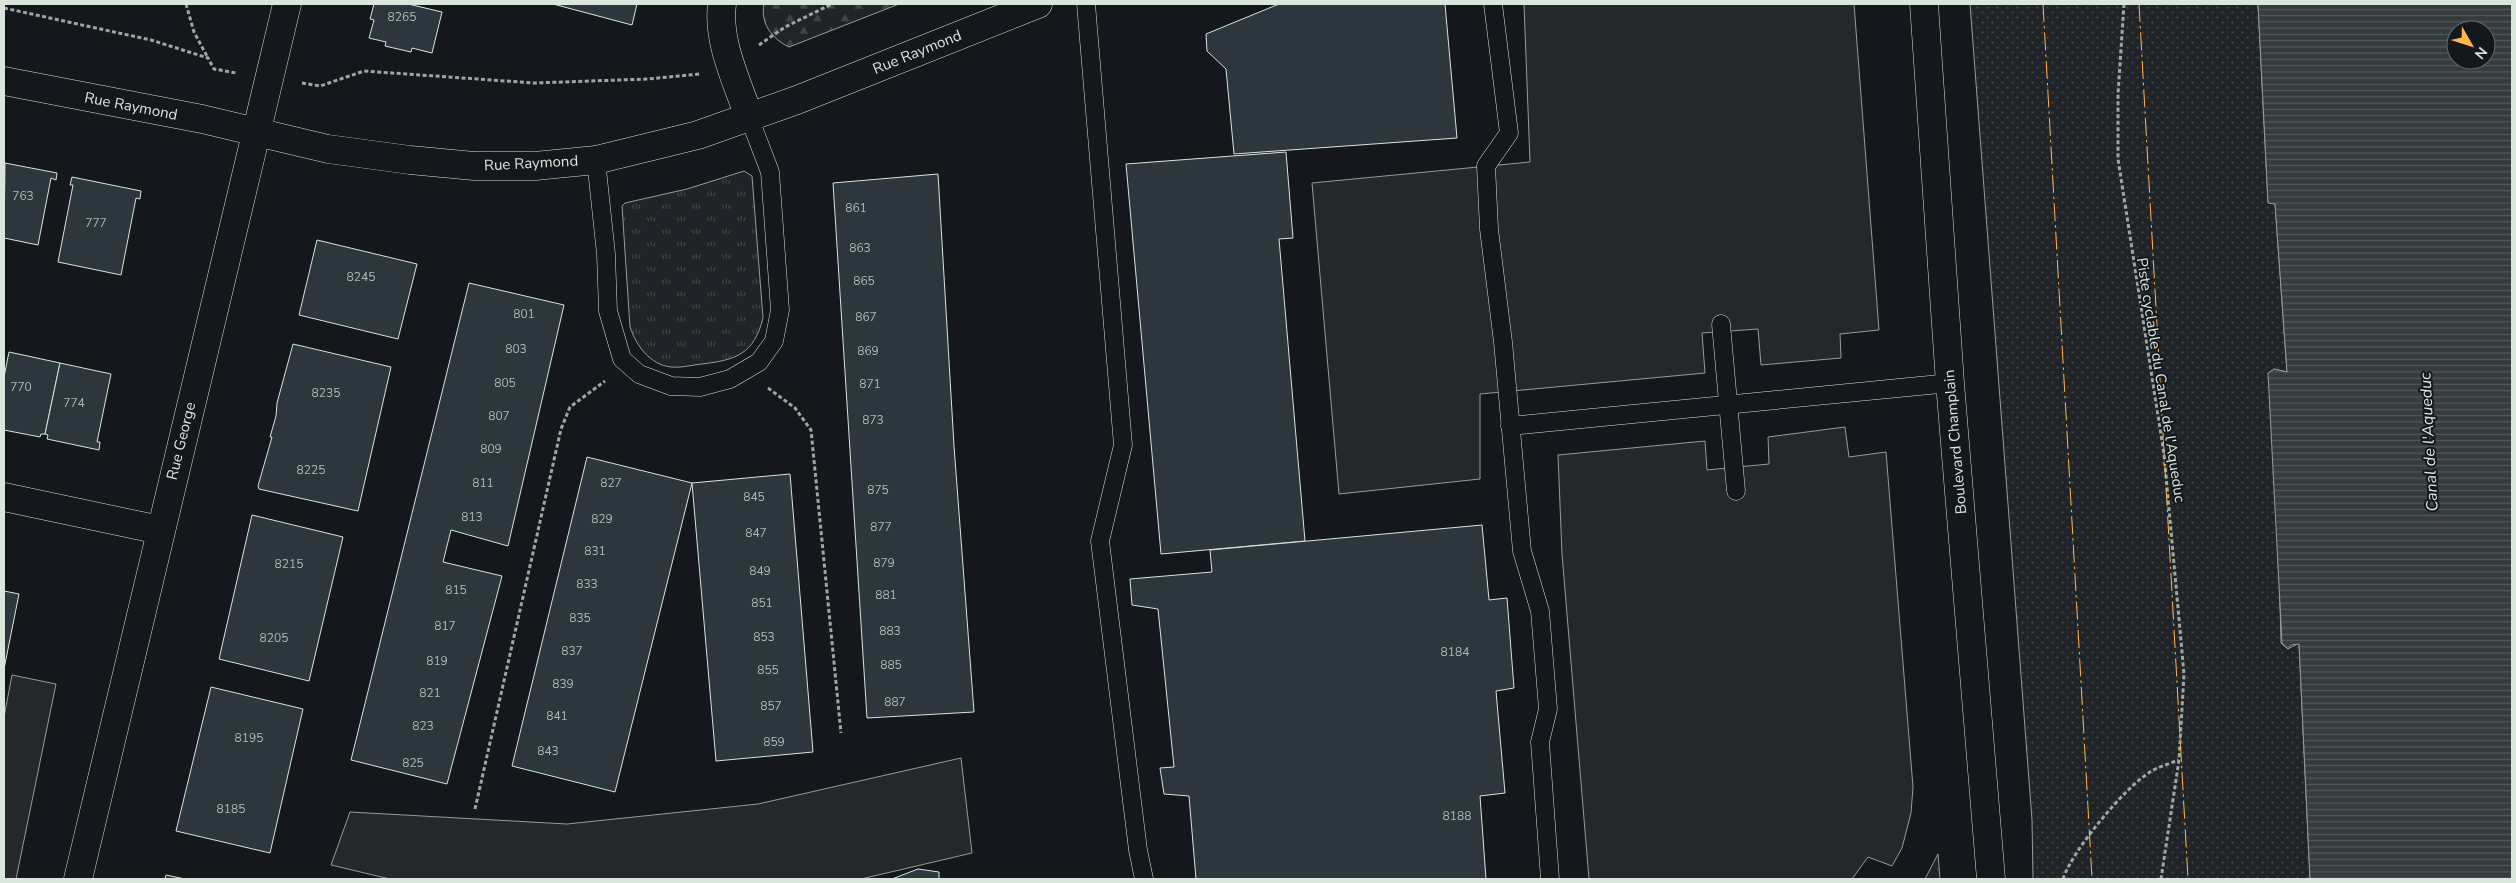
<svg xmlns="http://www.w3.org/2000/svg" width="2516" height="883" viewBox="0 0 2516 883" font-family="'Nunito Sans',sans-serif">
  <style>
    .grass { fill: url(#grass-tufts); stroke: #939e99 }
    .forest { fill: url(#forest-firs); stroke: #939e99 }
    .park { fill: url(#park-dots); stroke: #939e99 }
    .parking { fill: #24282b; stroke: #939e99 }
    .water { fill: url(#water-rules); stroke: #939e99; fill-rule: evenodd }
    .building { fill: #2c363c; stroke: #d8e6dc }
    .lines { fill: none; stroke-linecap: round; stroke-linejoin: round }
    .service-casing { stroke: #d8e6dc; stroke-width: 19 }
    .minor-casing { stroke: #d8e6dc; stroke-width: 29 }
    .secondary-casing { stroke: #d8e6dc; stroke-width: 29 }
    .path { stroke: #9da8a2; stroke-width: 3; stroke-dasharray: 4 2.5; stroke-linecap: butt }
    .service { stroke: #14181c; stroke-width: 18 }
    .minor { stroke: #14181c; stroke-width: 28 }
    .secondary { stroke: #14181c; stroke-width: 28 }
    .power { stroke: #ffb74d; stroke-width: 1; stroke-dasharray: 18 4 2.5 4; stroke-linecap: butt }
    .labels { text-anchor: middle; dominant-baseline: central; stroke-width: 4; stroke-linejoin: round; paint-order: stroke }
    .number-label { font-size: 12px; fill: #adbab4 }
    .street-label { font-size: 15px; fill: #d8e6dc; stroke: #14181c }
    .water-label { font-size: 16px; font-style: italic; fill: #d8e6dc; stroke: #14181c }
  </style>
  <defs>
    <pattern id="grass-tufts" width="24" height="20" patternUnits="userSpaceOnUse" patternTransform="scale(1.25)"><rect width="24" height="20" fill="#202428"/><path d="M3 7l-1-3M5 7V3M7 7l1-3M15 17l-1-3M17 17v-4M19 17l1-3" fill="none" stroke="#404447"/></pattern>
    <pattern id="forest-firs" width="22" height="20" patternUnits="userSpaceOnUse" patternTransform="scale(1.25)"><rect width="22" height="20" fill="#202428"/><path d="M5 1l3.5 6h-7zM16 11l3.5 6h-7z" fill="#404447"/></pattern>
    <pattern id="park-dots" width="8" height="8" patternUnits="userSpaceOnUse" patternTransform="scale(1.25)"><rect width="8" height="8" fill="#202428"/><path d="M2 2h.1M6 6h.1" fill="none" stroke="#404447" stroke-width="1.8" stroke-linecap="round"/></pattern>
    <pattern id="water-rules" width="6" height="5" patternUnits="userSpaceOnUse" patternTransform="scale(1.25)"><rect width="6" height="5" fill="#363b3e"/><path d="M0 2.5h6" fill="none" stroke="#525759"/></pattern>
  </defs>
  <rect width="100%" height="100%" fill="#14181c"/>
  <g class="grass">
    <path d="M744,171L752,176L763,318C754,354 736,360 702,364C692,365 681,368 671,367C650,365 636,345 630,327L622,206L625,203L687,189Z"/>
    <path d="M1938,854L1940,879H1925Z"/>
  </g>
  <path class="forest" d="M764,4H899L789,47C772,39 760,23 764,4Z"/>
  <path class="park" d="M1970,4H2258L2268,202L2275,203L2287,372L2274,369L2281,643L2288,649L2299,643L2310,879H2033L2032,820Z"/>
  <g class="parking">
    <path d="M1524,4H1854L1879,330L1840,334L1841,358L1761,365L1758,329L1702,333L1705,373L1480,394V479L1339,494L1312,183L1530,162Z"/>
    <path d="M1845,427L1849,457L1886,452L1913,787L1911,813L1902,848L1892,866L1868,857L1852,879H1589L1562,554L1558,455L1705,441L1707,470L1769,464L1768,437Z"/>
    <path d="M12,675L56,684L16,879H4V717Z"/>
    <path d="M961,758L972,853L861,879H390L331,865L350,812L567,824L758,804Z"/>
  </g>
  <path class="water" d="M2258,4H2512V879H2310L2299,644L2291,645L2288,649L2282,643L2268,373L2274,369L2287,372L2275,204L2268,203ZM2456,30H2486V60H2456Z"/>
  <g class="building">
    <path d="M374,4H408L442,12L432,53L412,48L411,52L385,46L386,42L369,38L374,20L370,19Z"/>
    <path d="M553,4H637L632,25Z"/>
    <path d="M1279,4H1445L1457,138L1234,154L1226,69L1207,51L1206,34Z"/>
    <path d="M1286,152L1293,238L1279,239L1305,541L1161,554L1126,164Z"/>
    <path d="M5,163L57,173L56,180L51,178L38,245L4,238Z"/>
    <path d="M938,174L954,446L974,712L867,718L833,183Z"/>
    <path d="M72,177L141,191L140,199L136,198L121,275L58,262L73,185H70Z"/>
    <path d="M317,240L417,264L398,339L299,315Z"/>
    <path d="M469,283L564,305L508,546L451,530L443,562L502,576L447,784L351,760Z"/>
    <path d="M293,344L391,367L358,511L259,489L258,486L272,437H270L276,416L277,403Z"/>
    <path d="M9,352L60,363L45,434H41L40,437L4,430V377Z"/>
    <path d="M60,363L111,374L97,442H100L99,450L47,439L48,435L45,434Z"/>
    <path d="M587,457L692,483L615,792L512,766Z"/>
    <path d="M790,474L813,752L716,761L692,483Z"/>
    <path d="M252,515L343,537L309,681L219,659Z"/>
    <path d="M1482,525L1489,600L1507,598L1514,688L1496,691L1505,793L1480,796L1486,879H1196L1189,796L1164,794L1160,768L1174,767L1158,609L1132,605L1130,579L1212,572L1210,550Z"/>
    <path d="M4,591L19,594L4,669Z"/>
    <path d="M211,687L303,709L270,853L176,831Z"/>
    <path d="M918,869L939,872V879H892Z"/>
    <path d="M166,875L185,879H165Z"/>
  </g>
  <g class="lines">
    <g class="service-casing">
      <g id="service">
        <path d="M1086,4L1123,445L1100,541L1138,850L1144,879"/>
        <path d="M1493,4L1509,133L1486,166L1489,229L1503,342L1522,551L1540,611L1548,709L1540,742L1550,879"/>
        <path d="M596,160L606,254L608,311L622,359L639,374L671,386L700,387L730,379L759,362L774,341L780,310L770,172L749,117"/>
        <path d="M1721,324L1736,491"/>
        <path d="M1510,426L1950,383"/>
      </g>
    </g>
    <g class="minor-casing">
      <g id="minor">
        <path d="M722,4C717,42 737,81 749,117"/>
        <path d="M4,81L202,119L328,149L410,160L474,166H535L596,160L698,135L797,100L1038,4"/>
        <path d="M4,497L160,530"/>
        <path d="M78,879L287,4"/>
      </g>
    </g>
    <g class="secondary-casing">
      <path id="secondary" d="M1924,4L1950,383L1991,879"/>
    </g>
    <g class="path">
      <path d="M186,4L194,32L208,58"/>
      <path d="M2124,4L2118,94V159L2164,454L2184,674L2179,760L2161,879"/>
      <path d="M4,8L151,40L208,58L214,69L236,73"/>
      <path d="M759,45L785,27L832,4"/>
      <path d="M302,83L320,86L364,71L534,83L648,79L700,74"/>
      <path d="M768,388L795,408L811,430L841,733"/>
      <path d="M475,809L561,429L570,407L605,381"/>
      <path d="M2063,879C2072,851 2124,788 2150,772C2158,767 2169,764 2178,760"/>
    </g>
    <use href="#service" class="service"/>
    <use href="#minor" class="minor"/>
    <use href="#secondary" class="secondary"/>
    <g class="power">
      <path d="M2043,4L2092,879"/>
      <path d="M2139,4L2188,879"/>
    </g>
  </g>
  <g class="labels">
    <g class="number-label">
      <text x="402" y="17">8265</text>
      <text x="23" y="196">763</text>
      <text x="856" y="208">861</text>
      <text x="96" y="223">777</text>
      <text x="860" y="248">863</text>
      <text x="361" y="277">8245</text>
      <text x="864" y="281">865</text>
      <text x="524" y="314">801</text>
      <text x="866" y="317">867</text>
      <text x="516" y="349">803</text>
      <text x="868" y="351">869</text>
      <text x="505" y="383">805</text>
      <text x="870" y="384">871</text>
      <text x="21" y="387">770</text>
      <text x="326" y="393">8235</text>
      <text x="74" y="403">774</text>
      <text x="499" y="416">807</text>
      <text x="873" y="420">873</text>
      <text x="491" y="449">809</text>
      <text x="311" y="470">8225</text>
      <text x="483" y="483">811</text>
      <text x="611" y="483">827</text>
      <text x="878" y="490">875</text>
      <text x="754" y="497">845</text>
      <text x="472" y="517">813</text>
      <text x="602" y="519">829</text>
      <text x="881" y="527">877</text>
      <text x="756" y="533">847</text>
      <text x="595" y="551">831</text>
      <text x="884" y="563">879</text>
      <text x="289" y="564">8215</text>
      <text x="760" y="571">849</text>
      <text x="587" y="584">833</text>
      <text x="456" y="590">815</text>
      <text x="886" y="595">881</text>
      <text x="762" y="603">851</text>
      <text x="580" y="618">835</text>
      <text x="445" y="626">817</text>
      <text x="890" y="631">883</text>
      <text x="764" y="637">853</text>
      <text x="274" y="638">8205</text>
      <text x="572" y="651">837</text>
      <text x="1455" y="652">8184</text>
      <text x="437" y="661">819</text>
      <text x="891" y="665">885</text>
      <text x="768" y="670">855</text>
      <text x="563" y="684">839</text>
      <text x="430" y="693">821</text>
      <text x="895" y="702">887</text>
      <text x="771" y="706">857</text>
      <text x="557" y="716">841</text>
      <text x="423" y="726">823</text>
      <text x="249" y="738">8195</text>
      <text x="774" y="742">859</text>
      <text x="548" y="751">843</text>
      <text x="413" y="763">825</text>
      <text x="231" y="809">8185</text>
      <text x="1457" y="816">8188</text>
    </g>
    <g class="street-label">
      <text transform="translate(917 52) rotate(-22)">Rue Raymond</text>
      <text transform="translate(131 106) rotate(11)">Rue Raymond</text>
      <text transform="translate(531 163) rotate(-3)">Rue Raymond</text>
      <text transform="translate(2161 380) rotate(81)">Piste cyclable du Canal de l'Aqueduc</text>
      <text transform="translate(181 441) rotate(-76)">Rue George</text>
      <text transform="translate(1955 442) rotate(-95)">Boulevard Champlain</text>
    </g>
    <g class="water-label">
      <text transform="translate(2429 442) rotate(-93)">Canal de l'Aqueduc</text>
    </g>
  </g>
  <rect width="2516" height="883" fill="none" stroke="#d8e6dc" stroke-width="10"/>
  <g transform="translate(2471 45) rotate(129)"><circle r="24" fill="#14181c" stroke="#626a69"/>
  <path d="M0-4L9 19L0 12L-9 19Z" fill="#ffb74d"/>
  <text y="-8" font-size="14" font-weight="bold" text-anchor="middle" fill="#d8e6dc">N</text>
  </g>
</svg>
